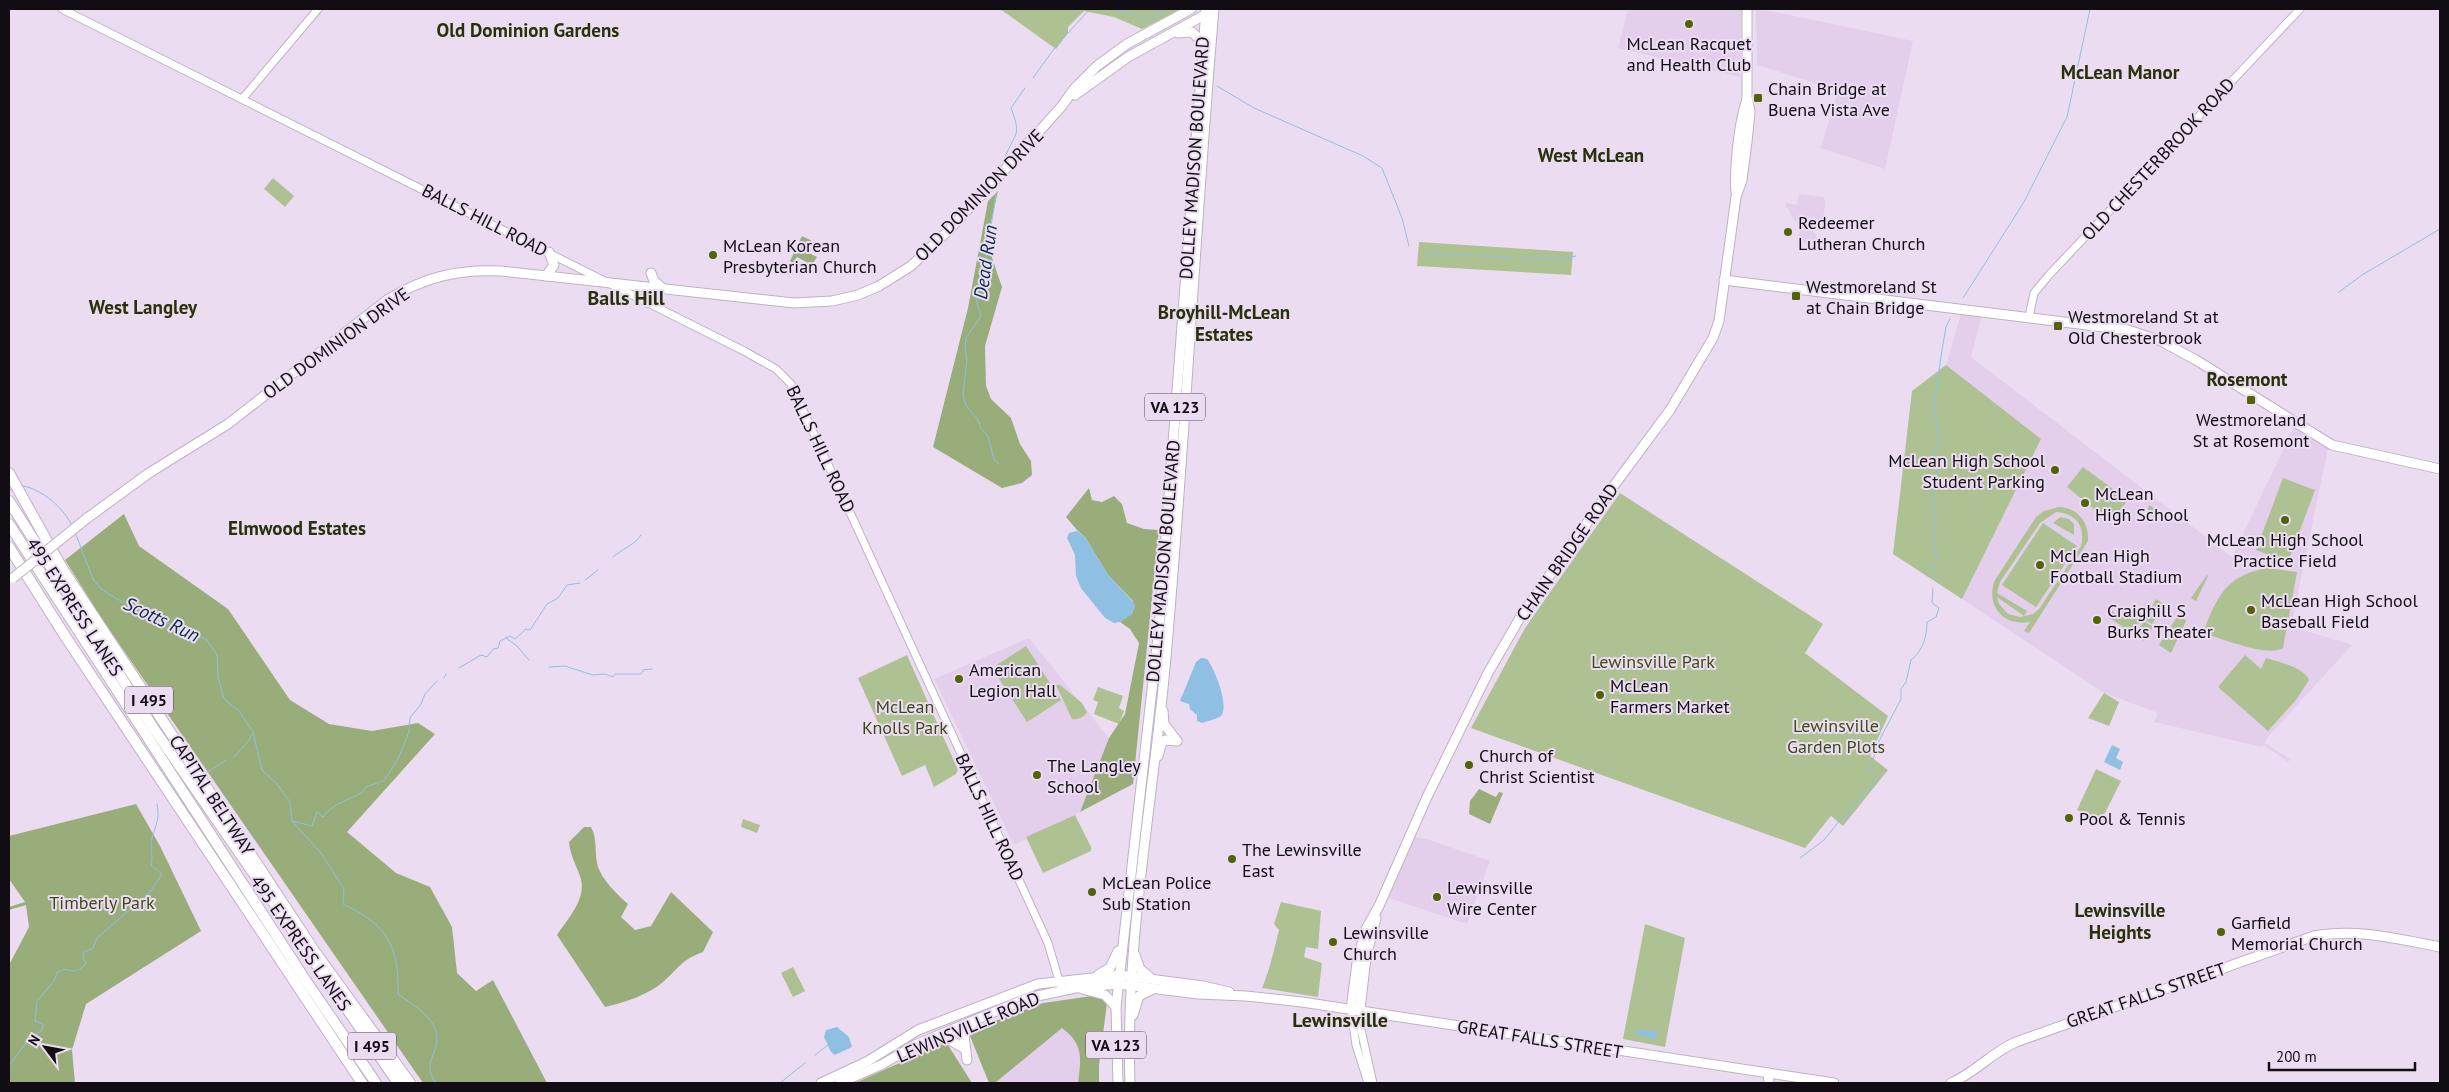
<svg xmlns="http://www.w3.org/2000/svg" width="2449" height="1092" viewBox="0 0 2449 1092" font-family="'PT Sans',sans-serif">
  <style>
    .built { fill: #e3cfeb }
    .green { fill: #aec193; fill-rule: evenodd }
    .forest { fill: #99ad7b }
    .water { fill: #8fc0e3 }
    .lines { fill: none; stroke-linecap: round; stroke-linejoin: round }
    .stream { stroke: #8fc0e3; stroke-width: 1 }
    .minor-casing { stroke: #bfb1c5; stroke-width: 9 }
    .major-casing { stroke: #bfb1c5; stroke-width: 11 }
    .highway-casing { stroke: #bfb1c5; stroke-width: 12 }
    .minor { stroke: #fff; stroke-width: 7 }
    .major { stroke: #fff; stroke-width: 9 }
    .highway { stroke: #fff; stroke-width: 10 }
    .major-bridge-casing { stroke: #bfb1c5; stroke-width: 11; stroke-linecap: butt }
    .major-bridge { stroke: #fff; stroke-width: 9 }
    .poi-dot { fill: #516207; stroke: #ecdcf2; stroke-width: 2 }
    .labels { text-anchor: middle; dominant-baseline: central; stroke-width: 4; stroke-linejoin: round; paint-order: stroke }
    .shield { fill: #ecdcf2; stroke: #534b57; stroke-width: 1 }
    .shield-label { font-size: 16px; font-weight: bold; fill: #120d14 }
    .poi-label { font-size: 18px; fill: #120d14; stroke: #ecdcf2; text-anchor: start }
    .street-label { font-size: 18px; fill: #120d14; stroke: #ecdcf2 }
    .park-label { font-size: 18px; fill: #3a4c16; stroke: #ecdcf2 }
    .neighbourhood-label { font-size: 19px; font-weight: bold; fill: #283109; stroke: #ecdcf2 }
    .water-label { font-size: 19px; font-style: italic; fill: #052e46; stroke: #ecdcf2 }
    .quarter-label { font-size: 20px; font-weight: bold; fill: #283109; stroke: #ecdcf2 }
  </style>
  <rect width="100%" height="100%" fill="#ecdcf2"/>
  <g class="built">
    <path d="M1628,9H1741L1740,77L1618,48Z"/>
    <path d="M1756,10L1771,11L1913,41L1885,169L1821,148L1838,90L1757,65Z"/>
    <path d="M1799,194L1824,197L1825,203L1823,225L1814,231L1817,237L1806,245L1798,234L1802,230L1791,215L1788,208H1786V203L1797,205Z"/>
    <path d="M1962,310L1983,312L1971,357L2232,557L2294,427L2328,449L2291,626L2352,645L2267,738L2265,743L2290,759L2288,762L2264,745L2262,747L2154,722L2158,713L2104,693L1962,599L2041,439L1946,366Z"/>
    <path d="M1029,638L1109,738L1080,812L1014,845L934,679Z"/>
    <path d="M1414,837L1427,839L1490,861L1467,924L1389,898Z"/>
    <path d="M1062,1028L1073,1036L1081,1055L1078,1083H995Z"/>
  </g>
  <g class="green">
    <path d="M1000,9H1181L1142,29L1114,17L1084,11L1068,27V33L1056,49Z"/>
    <path d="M273,178L294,196L285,207L264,189Z"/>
    <path d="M1419,242L1573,252L1571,275L1417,266Z"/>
    <path d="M1946,365L2041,439L1962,599L1893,554L1912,391Z"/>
    <path d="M2083,467L2128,500L2110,522L2067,487Z"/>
    <path d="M2283,478L2315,490L2288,562L2256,550Z"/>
    <path d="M1620,493L1823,624L1805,653L1888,716L1870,756L1888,770L1843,826L1831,816L1805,848L1471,728L1525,628Z"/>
    <path d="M2149,505L2164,514L2163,520H2155L2148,509Z"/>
    <path d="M2059,507C2078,508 2089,522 2088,541L2029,633L2024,631L2030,622C2003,627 1985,605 1995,580L2036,517L2044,511ZM2056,512C2076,513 2086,527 2081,546L2039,609L2033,614L2020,617L2008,614L1999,604L1997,597L2024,616L2027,611L1997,593L2000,582L2040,523Z"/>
    <path d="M2060,517L2069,519L2074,524V535L2053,523Z"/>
    <path d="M2043,523L2077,546L2036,607L2002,585Z"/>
    <path d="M2268,568L2297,572L2283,648C2268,658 2221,638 2203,633C2217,596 2226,575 2268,568Z"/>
    <path d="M2207,575L2208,576L2196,601L2191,598Z"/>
    <path d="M2156,599L2165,605L2152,624L2145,620Z"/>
    <path d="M2136,610L2140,612L2137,617L2141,620L2132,633L2108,617L2112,611L2119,616L2123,611L2131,617Z"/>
    <path d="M2179,614L2186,621L2171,653L2159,645Z"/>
    <path d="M2144,621L2153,627L2144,641L2135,634Z"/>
    <path d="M1026,646L1061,700L1027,722L992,668Z"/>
    <path d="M907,655L958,770L956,774L934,787L925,765L902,776L858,678Z"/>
    <path d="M2245,655L2261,669L2266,658C2278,662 2304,667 2309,680L2296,700L2268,731L2218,687Z"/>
    <path d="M1056,685H1060L1082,703L1087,712C1084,717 1078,720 1072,719Z"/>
    <path d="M1098,687L1123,696L1119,708L1124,711L1119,724L1094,714L1098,702L1093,700Z"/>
    <path d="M2104,693L2119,702L2109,726L2088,718Z"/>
    <path d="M2096,769L2121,781L2101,821L2077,810Z"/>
    <path d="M1075,815L1091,847V851L1043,873L1026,837Z"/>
    <path d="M743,819L760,825L757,833L741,827Z"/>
    <path d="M1281,902L1321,911L1318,949L1306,947L1304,957L1322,963L1318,997L1262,988C1270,969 1274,950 1279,930L1274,924Z"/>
    <path d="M1645,924L1685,938L1665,1047L1623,1039Z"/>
    <path d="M793,967L805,991L793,997L781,973Z"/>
  </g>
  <g class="forest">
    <path d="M998,191L988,235L989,249L1002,287L985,346L986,386L991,399L1011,418L1020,444L1031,461L1032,475L1022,483L1002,488L933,447L968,308L988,201Z"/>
    <path d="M802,236L812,241L807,252L817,257L812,265L797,257L793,263L790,261Z"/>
    <path d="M1089,488L1092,500L1102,502L1114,496L1122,504L1127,523L1144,529L1159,530L1133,784L1080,812L1109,738L1125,714L1139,643L1130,629L1120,622L1133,612V601L1108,575L1085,537L1077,530L1066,517Z"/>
    <path d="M124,514L139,546L228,609L290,700L329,724L372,731L418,723L435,734L347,832L396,873L430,887L452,927L457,973L476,991L493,980L547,1083H423L104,622L65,560Z"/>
    <path d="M1479,789L1496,797L1499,792L1503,793L1490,824L1469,814L1470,801Z"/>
    <path d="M136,804L160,846L201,931L86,1004L72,1050L75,1083H9V965L29,927L26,905L9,910V907L25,902L9,879V836Z"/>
    <path d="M584,827H591C598,839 594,854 598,867C603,881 618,895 628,904L621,917L635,930L651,926L671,892L713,932L703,952C681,960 679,968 663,982C648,995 623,1003 605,1007L557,935C568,918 588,898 580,876C576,865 570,854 569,842Z"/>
    <path d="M1092,996L1101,997L1107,1003L1099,1066V1083H1078C1081,1059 1084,1044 1062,1028L995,1083H989L968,1031L1043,1003Z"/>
    <path d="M946,1042L972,1083H855Z"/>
  </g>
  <g class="water">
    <path d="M1077,531L1085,537L1108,575L1134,603L1135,607L1131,615L1120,622L1114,623L1105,618L1081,588L1076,576L1075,555L1067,538L1069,533Z"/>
    <path d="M1201,658L1207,659C1214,667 1230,707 1221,716C1217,719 1207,721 1202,723L1197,721V715L1190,709L1189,704L1180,701L1196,662Z"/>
    <path d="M2112,745L2120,749L2116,758L2123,762L2120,770L2104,762Z"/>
    <path d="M837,1027L849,1037L852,1047L835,1055L831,1052L824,1037L826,1030Z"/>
    <path d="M1645,1030L1657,1032L1656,1039L1635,1034V1031Z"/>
  </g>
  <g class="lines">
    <g class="stream">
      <path d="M1112,9L1138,16L1147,21L1167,9"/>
      <path d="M1033,78L1056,46L1090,9"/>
      <path d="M1217,86L1254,108L1363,156L1382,168L1402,218L1409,246"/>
      <path d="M1005,157C1015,132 1022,137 1011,108L1025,88"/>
      <path d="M996,195L986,257L976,299L981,316L966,338L965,350L967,360L963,395L966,406L977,418L981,428L988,436L994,459L999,464"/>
      <path d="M1425,254L1473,255"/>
      <path d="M1482,256L1512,257"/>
      <path d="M1520,258L1559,260L1576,256"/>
      <path d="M2339,292L2362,275L2440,229"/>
      <path d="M1963,298L2024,202L2067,117L2090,9"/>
      <path d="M23,486C42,489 65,509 72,526"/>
      <path d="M9,489L15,491"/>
      <path d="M75,532L93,579L101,589L117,599L141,609L165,622L206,639L217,655L218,677L224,699L239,711L253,732L262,770L276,783L290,802L292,821L321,853L344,889L343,904C387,925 399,945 398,994C412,1004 435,1017 437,1036C438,1056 421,1063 436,1083"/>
      <path d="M613,557C622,549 635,545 641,535"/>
      <path d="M585,580L598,570"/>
      <path d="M1936,580L1932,565L1937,561L1933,544L1936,514L1932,507L1938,470L1934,457L1939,437L1934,406L1942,350L1946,327L1950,319"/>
      <path d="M506,638L517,646L529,660"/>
      <path d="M549,667L565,666L593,675L605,674L613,677L615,674H631"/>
      <path d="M459,668L481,655L487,657L493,649L498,648L500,641L510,636L515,639L526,629L530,630L547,604L558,598L567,585L580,583"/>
      <path d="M632,674H641L643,670L652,669"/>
      <path d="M444,678L446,674"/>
      <path d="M233,758L247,743L252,734"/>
      <path d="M206,773L226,760"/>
      <path d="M293,821L312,826L317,812L323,817C330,805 349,800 361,793C365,792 363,789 366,787C368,786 383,781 384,781L398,759L409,732L410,718L421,704L425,694L437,681"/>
      <path d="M1800,858L1824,840L1840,820L1847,819L1852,805L1862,799L1863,792L1869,789L1877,778L1874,772L1867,768L1873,760L1878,743L1901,699V689L1906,682L1911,660C1923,651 1927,636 1927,622L1936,617L1939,608L1932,603L1933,588"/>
      <path d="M815,1055L828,1045"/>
      <path d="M9,1066L28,1040L42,1030L43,1024L35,1021L37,1001L54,981L57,973L64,969C75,972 80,972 86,963L83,958L84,952L93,948L97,938L150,892L162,874L151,865C153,857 151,852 151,844C153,828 161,822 157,804"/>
      <path d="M780,1083L805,1063"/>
    </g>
    <g class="minor-casing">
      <g id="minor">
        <path d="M62,9L744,351L776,369L791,384L1048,943L1062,991"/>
        <path d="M243,98L318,9"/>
        <path d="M2029,317L2034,293L2049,275L2300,9"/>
        <path d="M1351,1009L1356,1045L1368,1083"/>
        <path d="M1360,1010L1361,1030L1373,1083"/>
      </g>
    </g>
    <g class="major-casing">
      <g id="major">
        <path d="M1178,33L1192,32L1203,43"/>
        <path d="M1075,95L1128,57L1208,13"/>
        <path d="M1736,192C1734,168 1739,122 1747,99"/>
        <path d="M651,273L654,281L662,288"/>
        <path d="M546,276L554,265L549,252"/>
        <path d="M1724,280L2128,330L2161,341L2196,360L2332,445L2440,469"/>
        <path d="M646,302L650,291L656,289"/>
        <path d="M86,519L149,473L228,424L387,300C424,277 458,269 501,271L794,303L832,301L858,295L879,286L911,266L948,231L1000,175L1061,107L1074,89L1097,66L1127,44L1191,9"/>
        <path d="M1163,711L1164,724L1177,741"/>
        <path d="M1158,756L1161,745L1165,740L1177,741"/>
        <path d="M1135,955L1140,969L1151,978"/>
        <path d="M1098,975L1110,968L1118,951"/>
        <path d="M1082,989L1105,995L1116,1007"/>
        <path d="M1351,1009L1357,963L1366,929L1379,906L1427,797L1488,673L1521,616L1604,499L1670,410L1713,338L1719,321L1736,197L1742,180L1747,142L1750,112L1747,97V9"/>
        <path d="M1360,1010L1366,957L1376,918"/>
        <path d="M1133,1015L1139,996L1151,990"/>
        <path d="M936,1037L950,1040L962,1047"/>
        <path d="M967,1060L964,1036L973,1023"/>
        <path d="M1768,1073L1769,1083"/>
        <path d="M821,1083L868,1061L918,1030L1038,984L1119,975L1203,986L1229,992"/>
        <path d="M840,1083L883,1064L915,1045L1028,998L1075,988L1118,984L1198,994L1246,996L1302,1002L1834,1083"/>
        <path d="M1118,1083L1116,1007L1159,628L1206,9"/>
        <path d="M1130,1083C1125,944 1152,807 1165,668C1185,449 1195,228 1214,9"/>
        <path d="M1951,1083C1975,1073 1992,1052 2016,1042L2314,936C2357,928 2398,939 2440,947"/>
      </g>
    </g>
    <g class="highway-casing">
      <g id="highway">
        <path d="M9,473L62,568L118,653L315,952L410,1083"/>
        <path d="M9,501L154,729L398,1083"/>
        <path d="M9,524L306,981L376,1083"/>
        <path d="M9,547L65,636L362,1083"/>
      </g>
    </g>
    <use href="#minor" class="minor"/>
    <use href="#major" class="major"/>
    <use href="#highway" class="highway"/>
    <g class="major-bridge-casing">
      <path id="major-bridge" d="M13,578L86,519"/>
    </g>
    <use href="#major-bridge" class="major-bridge"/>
  </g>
  <g class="poi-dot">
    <circle cx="1689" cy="24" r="5"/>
    <rect x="1753" y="93" width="10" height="10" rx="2.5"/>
    <circle cx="1788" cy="232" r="5"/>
    <circle cx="713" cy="255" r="5"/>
    <rect x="1791" y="291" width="10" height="10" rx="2.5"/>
    <rect x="2053" y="321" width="10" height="10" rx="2.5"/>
    <rect x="2246" y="395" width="10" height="10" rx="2.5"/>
    <circle cx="2055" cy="470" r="5"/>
    <circle cx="2085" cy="503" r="5"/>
    <circle cx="2285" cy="520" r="5"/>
    <circle cx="2040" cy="565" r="5"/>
    <circle cx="2251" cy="610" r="5"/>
    <circle cx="2097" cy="620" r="5"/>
    <circle cx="959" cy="679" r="5"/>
    <circle cx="1600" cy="695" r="5"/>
    <circle cx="1469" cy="765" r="5"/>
    <circle cx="1037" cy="775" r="5"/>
    <circle cx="2069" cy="818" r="5"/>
    <circle cx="1232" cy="859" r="5"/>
    <circle cx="1092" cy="892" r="5"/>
    <circle cx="1437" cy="897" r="5"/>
    <circle cx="2221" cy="932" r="5"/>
    <circle cx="1333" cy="942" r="5"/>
  </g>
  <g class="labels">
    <g class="shield">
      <rect x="1145" y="393.5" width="60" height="27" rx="4"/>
      <rect x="125" y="686.5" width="48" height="27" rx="4"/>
      <rect x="1086" y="1031.5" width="60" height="27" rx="4"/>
      <rect x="348" y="1032.5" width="48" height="27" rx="4"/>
    </g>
    <g class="shield-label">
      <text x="1175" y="407">VA 123</text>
      <text x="149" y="700">I 495</text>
      <text x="1116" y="1045">VA 123</text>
      <text x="372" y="1046">I 495</text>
    </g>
    <g class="poi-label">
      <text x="1689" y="43" text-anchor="middle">McLean Racquet<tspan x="1689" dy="21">and Health Club</tspan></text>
      <text x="1768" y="88">Chain Bridge at<tspan x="1768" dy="21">Buena Vista Ave</tspan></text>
      <text x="1798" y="222">Redeemer<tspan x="1798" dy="21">Lutheran Church</tspan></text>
      <text x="723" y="245">McLean Korean<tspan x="723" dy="21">Presbyterian Church</tspan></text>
      <text x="1806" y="286">Westmoreland St<tspan x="1806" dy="21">at Chain Bridge</tspan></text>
      <text x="2068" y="316">Westmoreland St at<tspan x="2068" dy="21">Old Chesterbrook</tspan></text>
      <text x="2251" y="419" text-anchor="middle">Westmoreland<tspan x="2251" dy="21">St at Rosemont</tspan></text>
      <text x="2045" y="460" text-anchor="end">McLean High School<tspan x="2045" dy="21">Student Parking</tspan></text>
      <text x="2095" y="493">McLean<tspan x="2095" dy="21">High School</tspan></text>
      <text x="2285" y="539" text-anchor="middle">McLean High School<tspan x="2285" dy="21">Practice Field</tspan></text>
      <text x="2050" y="555">McLean High<tspan x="2050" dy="21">Football Stadium</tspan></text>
      <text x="2261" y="600">McLean High School<tspan x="2261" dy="21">Baseball Field</tspan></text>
      <text x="2107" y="610">Craighill S<tspan x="2107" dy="21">Burks Theater</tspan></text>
      <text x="969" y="669">American<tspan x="969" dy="21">Legion Hall</tspan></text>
      <text x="1610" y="685">McLean<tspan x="1610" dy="21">Farmers Market</tspan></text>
      <text x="1479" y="755">Church of<tspan x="1479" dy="21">Christ Scientist</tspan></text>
      <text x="1047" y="765">The Langley<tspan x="1047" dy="21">School</tspan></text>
      <text x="2079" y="818">Pool &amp; Tennis</text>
      <text x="1242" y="849">The Lewinsville<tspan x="1242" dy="21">East</tspan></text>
      <text x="1102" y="882">McLean Police<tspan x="1102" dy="21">Sub Station</tspan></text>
      <text x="1447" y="887">Lewinsville<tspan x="1447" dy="21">Wire Center</tspan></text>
      <text x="2231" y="922">Garfield<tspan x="2231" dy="21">Memorial Church</tspan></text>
      <text x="1343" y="932">Lewinsville<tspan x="1343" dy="21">Church</tspan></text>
    </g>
    <g class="street-label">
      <text transform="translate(1194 158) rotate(-86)">DOLLEY MADISON BOULEVARD</text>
      <text transform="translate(2158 159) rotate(-47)">OLD CHESTERBROOK ROAD</text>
      <text transform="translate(979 195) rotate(-46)">OLD DOMINION DRIVE</text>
      <text transform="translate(485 220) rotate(27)">BALLS HILL ROAD</text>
      <text transform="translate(336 343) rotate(-36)">OLD DOMINION DRIVE</text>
      <text transform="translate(821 449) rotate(65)">BALLS HILL ROAD</text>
      <text transform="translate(1567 552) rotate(-55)">CHAIN BRIDGE ROAD</text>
      <text transform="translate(1163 561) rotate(-85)">DOLLEY MADISON BOULEVARD</text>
      <text transform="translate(75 607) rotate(57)">495 EXPRESS LANES</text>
      <text transform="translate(212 795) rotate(57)">CAPITAL BELTWAY</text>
      <text transform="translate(990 817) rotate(65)">BALLS HILL ROAD</text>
      <text transform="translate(301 943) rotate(55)">495 EXPRESS LANES</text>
      <text transform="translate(2146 995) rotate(-19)">GREAT FALLS STREET</text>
      <text transform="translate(968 1027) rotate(-23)">LEWINSVILLE ROAD</text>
      <text transform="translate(1540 1039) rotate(9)">GREAT FALLS STREET</text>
    </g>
    <g class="park-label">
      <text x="1653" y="661">Lewinsville Park</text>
      <text x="905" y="706">McLean<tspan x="905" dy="21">Knolls Park</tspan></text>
      <text x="1836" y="725">Lewinsville<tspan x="1836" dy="21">Garden Plots</tspan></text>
      <text x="102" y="902">Timberly Park</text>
    </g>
    <g class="neighbourhood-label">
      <text x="528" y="30">Old Dominion Gardens</text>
      <text x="2120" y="72">McLean Manor</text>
      <text x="1591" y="155">West McLean</text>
      <text x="143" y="307">West Langley</text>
      <text x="1224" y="312">Broyhill-McLean<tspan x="1224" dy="22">Estates</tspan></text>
      <text x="2247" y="379">Rosemont</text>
      <text x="297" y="528">Elmwood Estates</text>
      <text x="2120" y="910">Lewinsville<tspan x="2120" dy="22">Heights</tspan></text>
    </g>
    <g class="water-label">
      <text transform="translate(985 262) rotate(-82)">Dead Run</text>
      <text transform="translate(162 619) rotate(25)">Scotts Run</text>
    </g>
    <g class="quarter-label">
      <text x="626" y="298">Balls Hill</text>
      <text x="1340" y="1020">Lewinsville</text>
    </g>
  </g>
  <rect width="2449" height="1092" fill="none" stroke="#120d14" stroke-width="20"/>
  <g transform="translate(45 1047) rotate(302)" stroke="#ecdcf2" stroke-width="4" paint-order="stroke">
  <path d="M0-4L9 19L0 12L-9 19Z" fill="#120d14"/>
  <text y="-8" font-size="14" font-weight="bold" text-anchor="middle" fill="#120d14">N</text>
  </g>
  <path d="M2269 1062v8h146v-8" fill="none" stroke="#120d14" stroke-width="2.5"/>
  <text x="2276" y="1062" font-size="15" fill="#120d14" stroke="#ecdcf2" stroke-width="4" paint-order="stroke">200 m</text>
</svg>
